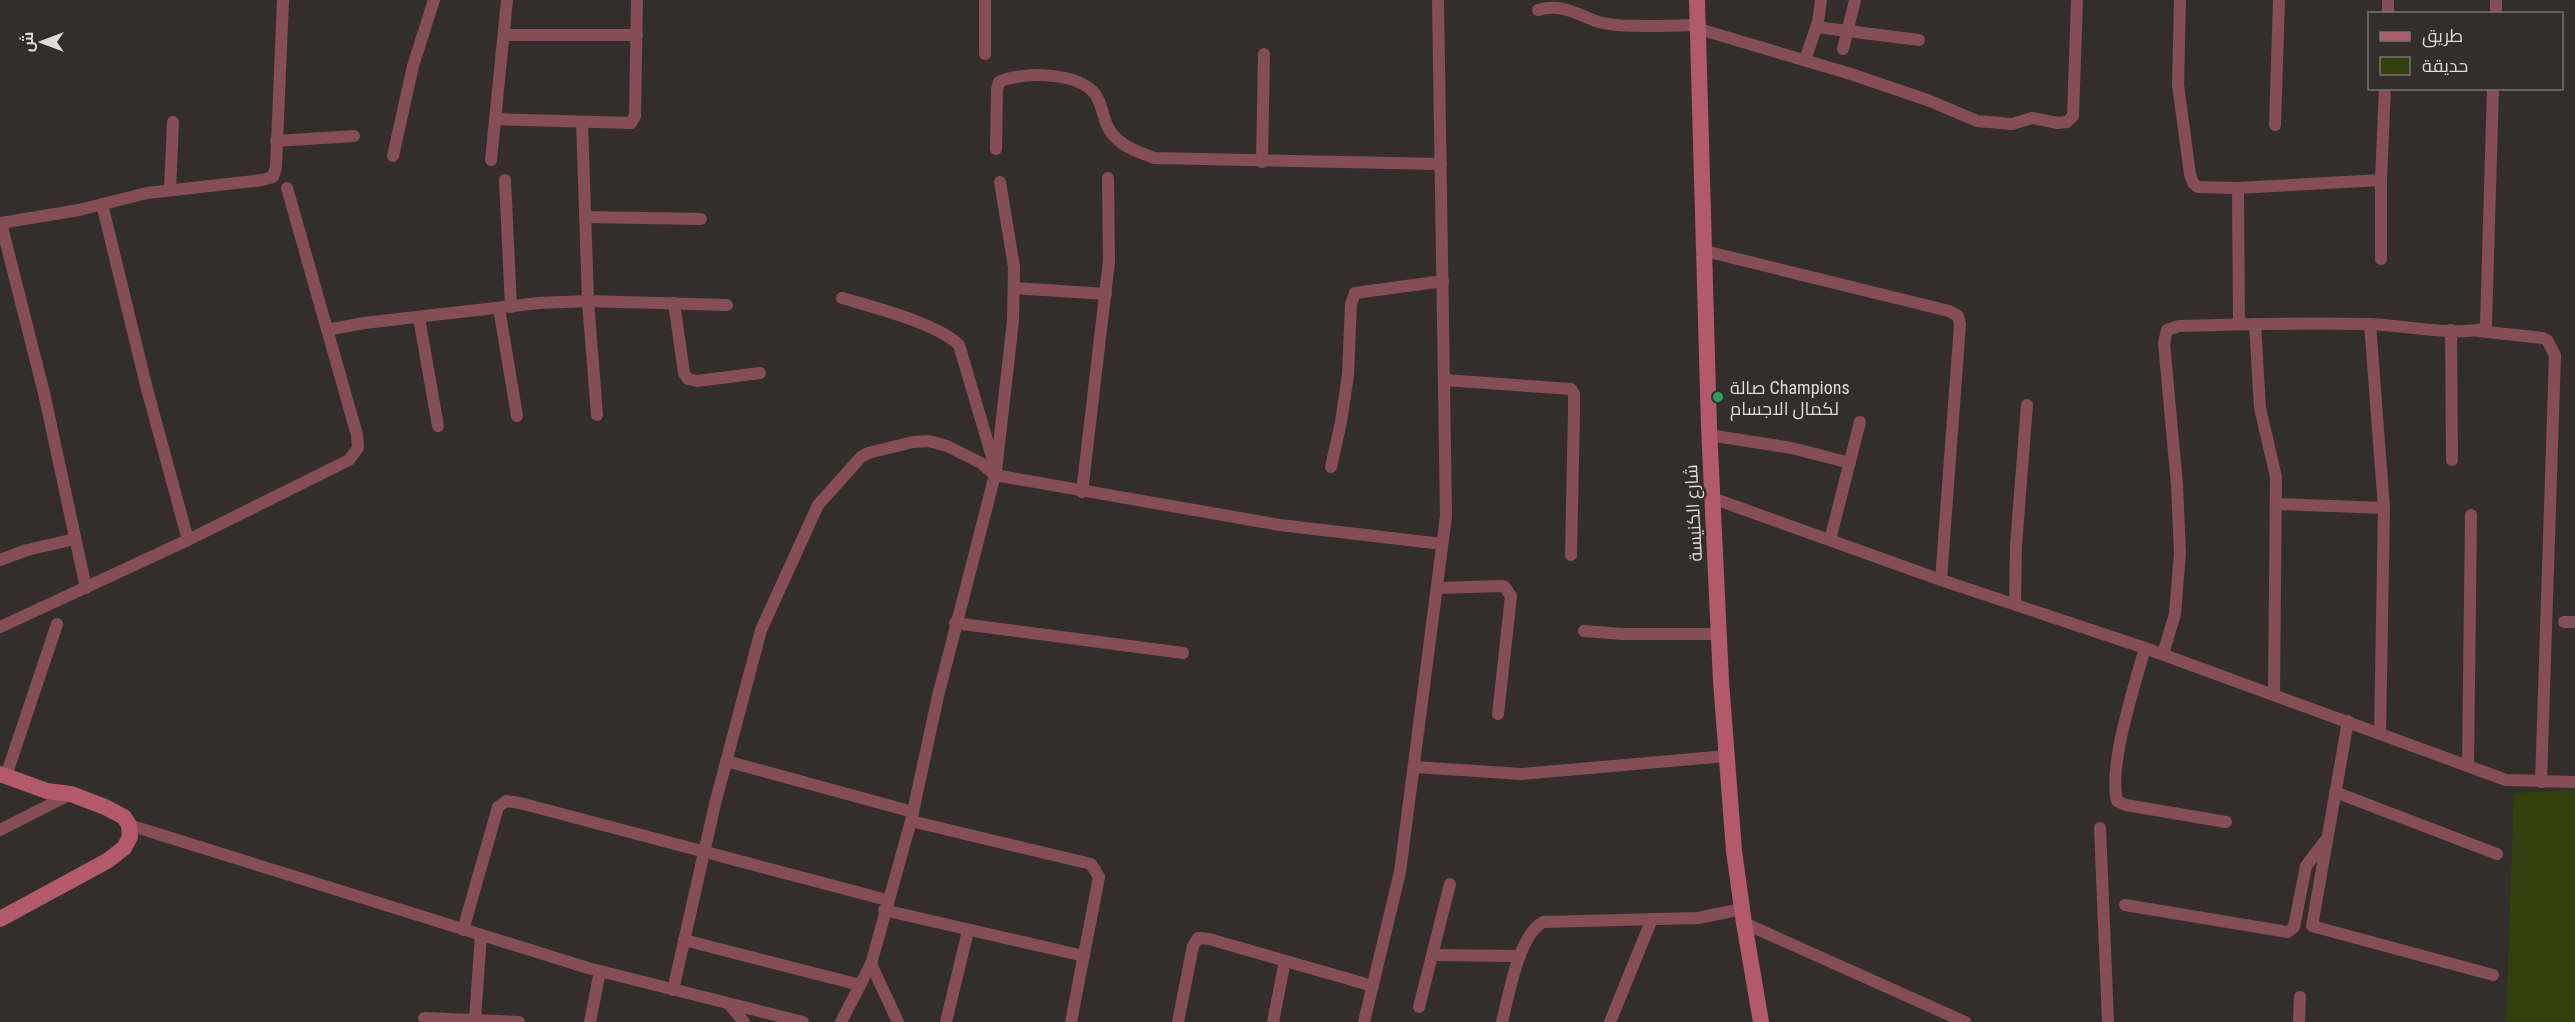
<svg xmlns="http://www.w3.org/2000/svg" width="2575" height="1022" viewBox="0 0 2575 1022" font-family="'Roboto Condensed',Cairo,sans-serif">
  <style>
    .green { fill: #30410e }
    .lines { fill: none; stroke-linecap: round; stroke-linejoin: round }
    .street { stroke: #854d55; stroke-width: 12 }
    .secondary { stroke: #b35a6a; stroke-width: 16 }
    .leisure-dot { fill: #2e9e5b; stroke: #332e2c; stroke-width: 2 }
    .labels { text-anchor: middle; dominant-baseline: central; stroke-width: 5; stroke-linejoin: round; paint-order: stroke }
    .poi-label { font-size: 18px; fill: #dedbd9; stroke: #332e2c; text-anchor: start }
    .street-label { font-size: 18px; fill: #dedbd9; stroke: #332e2c }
  </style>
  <rect width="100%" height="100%" fill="#332e2c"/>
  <path class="green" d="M2575,790V1022H2506L2514,793Z"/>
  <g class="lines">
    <g class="street">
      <path d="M2180,0L2178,85L2190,174L2193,183L2198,187L2238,188L2381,180L2385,88"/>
      <path d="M1538,10C1561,3 1576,14 1596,21C1616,29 1675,25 1699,25"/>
      <path d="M2388,14V0"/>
      <path d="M2496,14V0"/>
      <path d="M1816,27L1919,40"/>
      <path d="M1699,29L1851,74L1930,101L1977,121L2012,124L2032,118L2058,123L2067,122L2073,116L2077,0"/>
      <path d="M504,35H637"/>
      <path d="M1843,49L1855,0"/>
      <path d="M985,54V0"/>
      <path d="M1805,60L1818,22L1821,0"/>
      <path d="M495,119L631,123L635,116L637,0"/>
      <path d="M582,122L588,301L597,415"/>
      <path d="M2275,125L2279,0"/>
      <path d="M276,141L354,136"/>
      <path d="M996,149L997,90L999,82C1023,71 1078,72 1095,94C1105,107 1101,125 1117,139C1127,149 1142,153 1154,158L1441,164"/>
      <path d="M393,156L413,66L434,0"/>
      <path d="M491,160L507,0"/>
      <path d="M1262,162L1264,54"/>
      <path d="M505,180L511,307"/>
      <path d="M2238,188L2239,324"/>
      <path d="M170,190L173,122"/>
      <path d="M102,204L147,389L188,540"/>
      <path d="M585,217L701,219"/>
      <path d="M0,223L79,210L147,193L262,180L273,177L276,167L283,0"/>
      <path d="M1,223L44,393L86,588"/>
      <path d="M1705,251L1949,311L1958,316L1960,324L1941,580"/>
      <path d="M2381,259V180"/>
      <path d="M1014,288L1106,294"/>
      <path d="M842,298C873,307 936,323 959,345L995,467"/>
      <path d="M674,303L684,373L688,379L697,381L760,373"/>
      <path d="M499,308L517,416"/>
      <path d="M419,318L438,426"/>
      <path d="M2255,324L2260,408L2276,477L2274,694"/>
      <path d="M2370,324L2384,508L2380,734"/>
      <path d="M327,330L364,323L539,303L588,301L727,305"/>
      <path d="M2451,330L2452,460"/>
      <path d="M2478,331L2543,338L2547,340L2555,355L2541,782"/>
      <path d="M1445,380L1571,389L1574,394V411L1571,555"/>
      <path d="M1709,435L1792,448L1850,463"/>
      <path d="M1331,467L1341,422L1348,375L1351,304L1355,293L1443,281"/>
      <path d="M1082,492L1109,261L1108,178"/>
      <path d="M1712,498L1941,580L2145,648L2506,780L2575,782"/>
      <path d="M2277,504L2384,508"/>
      <path d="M1830,540L1860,422"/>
      <path d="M0,560L27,550L75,539"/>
      <path d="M1437,588L1504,586L1511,596L1498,714"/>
      <path d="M2015,604L2016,545L2027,405"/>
      <path d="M2564,622H2575"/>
      <path d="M955,623L1183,653"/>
      <path d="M0,627L188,540L349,460L358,448L357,435L287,188"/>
      <path d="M1584,631L1623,634H1719"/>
      <path d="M2145,648C2135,684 2108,766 2117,801L2126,805L2226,822"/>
      <path d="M2163,654L2175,614L2180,553L2177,485L2164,343L2167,330L2179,326C2242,324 2305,323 2368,324C2406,325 2447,336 2484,329L2486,324L2493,88"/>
      <path d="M2348,721L2312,926L2493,975"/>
      <path d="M726,761L913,812"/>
      <path d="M2468,766L2471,515"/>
      <path d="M1415,767L1522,774L1727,756"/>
      <path d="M6,776L57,624"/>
      <path d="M2335,792L2497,854"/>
      <path d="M911,821L1091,864L1099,877L1071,1022"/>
      <path d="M129,825L588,968L803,1022"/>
      <path d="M2100,828L2108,1022"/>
      <path d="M0,830L71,794"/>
      <path d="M2125,905L2288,932L2294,927L2306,866L2325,841"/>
      <path d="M884,910L1084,956"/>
      <path d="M1744,923L1965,1022"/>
      <path d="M463,930L498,807L506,801L520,803L887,900"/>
      <path d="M684,940L860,985"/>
      <path d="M1433,955L1520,956"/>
      <path d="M871,964L898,1022"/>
      <path d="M673,990L715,804L761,630L818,505L861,457L868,453L913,442L929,441L947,446L981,463L995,475L1006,477L1280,525L1442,544"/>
      <path d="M729,1004L744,1022"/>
      <path d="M1419,1007L1450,884"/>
      <path d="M424,1018L519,1022"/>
      <path d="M475,1020L481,935"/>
      <path d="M590,1022L600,971"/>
      <path d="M841,1022L871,964L911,821L938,696L996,471L1013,321L1014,267L1000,182"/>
      <path d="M946,1022L968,931"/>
      <path d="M1178,1022L1193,946L1198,938L1209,939L1373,986"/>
      <path d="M1273,1022L1285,961"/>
      <path d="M1364,1022L1400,872L1446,516L1438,0"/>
      <path d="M1502,1022C1509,995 1518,936 1543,922L1698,918L1742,909"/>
      <path d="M1610,1022L1652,919"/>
      <path d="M2299,1022L2300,997"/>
    </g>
    <g class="secondary">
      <path d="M1697,0L1709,427L1721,681L1734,851L1744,923L1761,1022"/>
      <path d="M0,774L47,791L71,794L105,807L124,817L129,825L130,837L124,848L107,861L0,919"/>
    </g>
  </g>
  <circle class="leisure-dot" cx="1718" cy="397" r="6"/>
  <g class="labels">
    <g class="poi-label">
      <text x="1730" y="387">صالة Champions<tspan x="1730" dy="21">لكمال الاجسام</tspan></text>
    </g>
    <g class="street-label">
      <text transform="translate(1693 513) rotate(-93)">شارع الكنيسة</text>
    </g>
  </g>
  <rect x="2368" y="12" width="195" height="78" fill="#332e2c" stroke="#777371" stroke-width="1.5"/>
  <rect x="2380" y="32" width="30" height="9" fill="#b35a6a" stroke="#777371" stroke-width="1.5"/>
  <text x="2422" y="42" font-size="18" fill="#dedbd9">طريق</text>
  <rect x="2380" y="57" width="30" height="18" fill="#30410e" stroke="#777371" stroke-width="1.5"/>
  <text x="2422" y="72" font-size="18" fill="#dedbd9">حديقة</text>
  <g transform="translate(42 42) rotate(270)" stroke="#332e2c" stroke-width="4.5" paint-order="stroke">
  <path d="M0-4.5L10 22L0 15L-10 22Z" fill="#dedbd9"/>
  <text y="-9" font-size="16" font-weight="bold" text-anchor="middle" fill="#dedbd9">ش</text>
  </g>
</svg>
